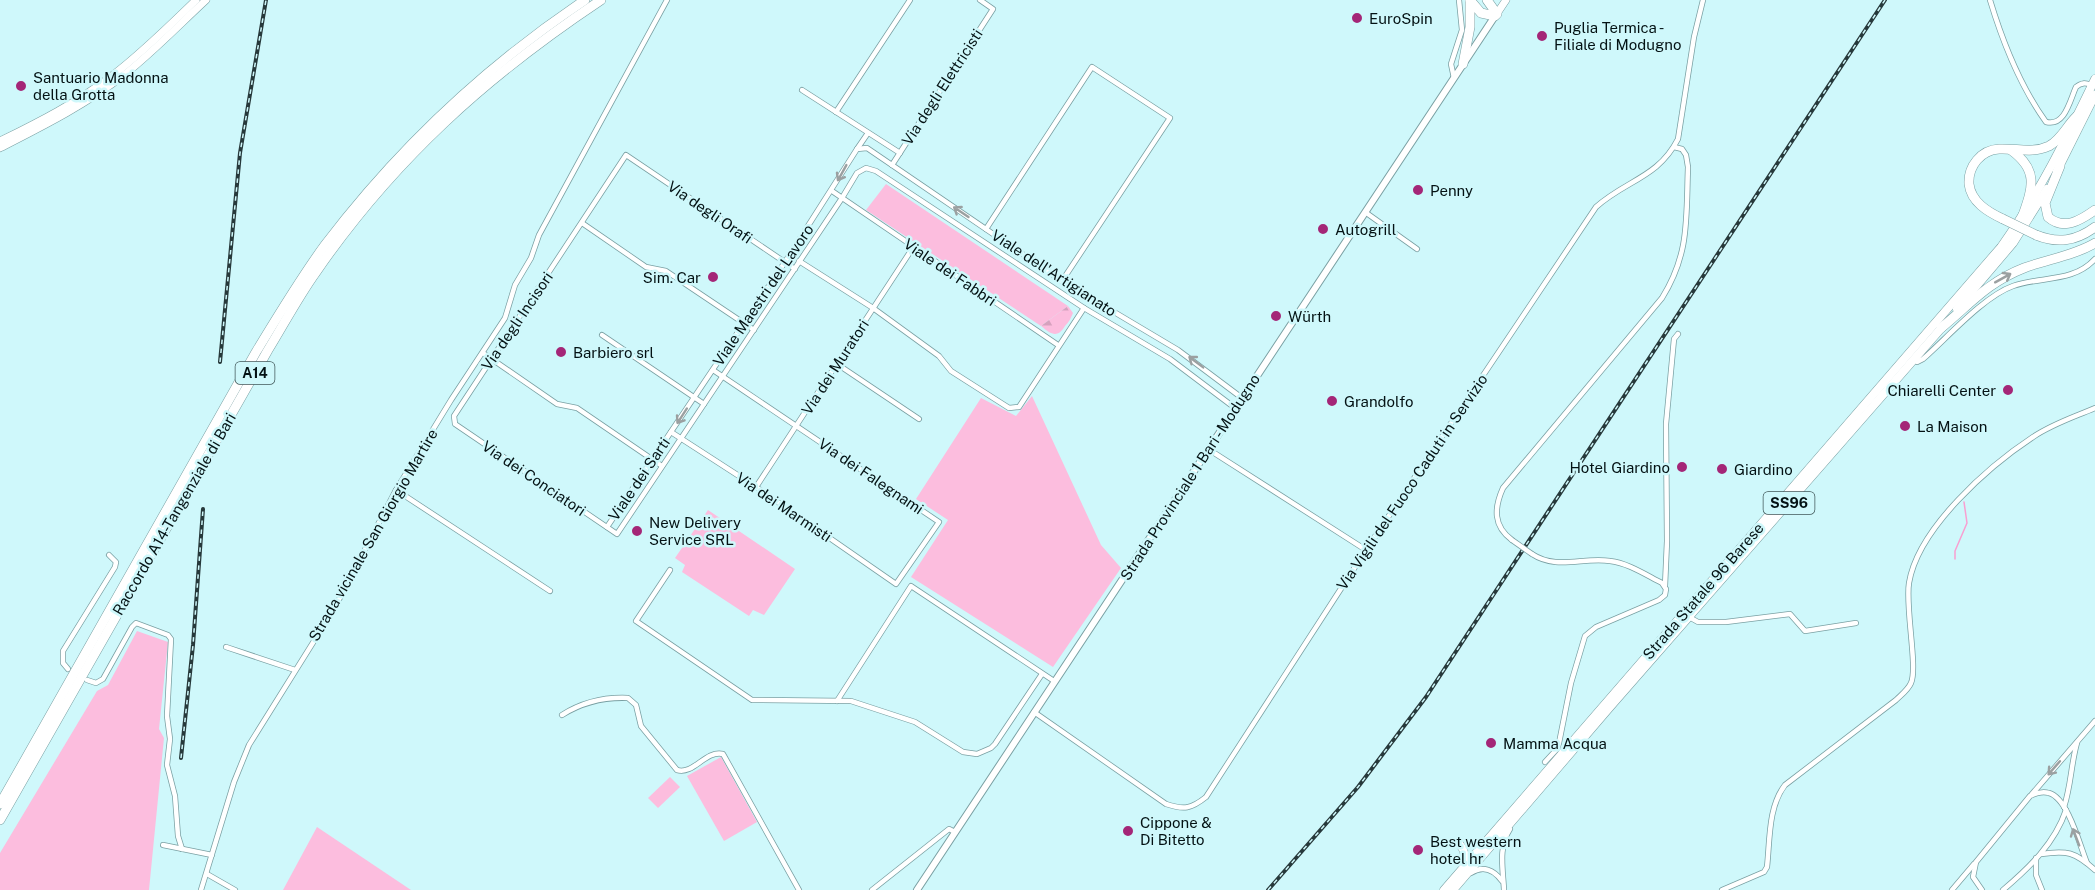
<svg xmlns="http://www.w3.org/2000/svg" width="2095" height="890" viewBox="0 0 2095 890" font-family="'Public Sans',sans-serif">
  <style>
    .green { fill: #fcbdde }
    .forest { fill: url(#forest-firs) }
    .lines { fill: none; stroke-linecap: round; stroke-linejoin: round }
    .stream { stroke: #f99fd1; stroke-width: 1.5 }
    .minor-casing { stroke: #7aa0a3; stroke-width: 6 }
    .tertiary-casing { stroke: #7aa0a3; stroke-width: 8 }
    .secondary-casing { stroke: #7aa0a3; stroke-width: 8 }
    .primary-casing { stroke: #7aa0a3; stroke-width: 9 }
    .motorway-casing { stroke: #7aa0a3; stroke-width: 10 }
    .minor { stroke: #fff; stroke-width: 4.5 }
    .tertiary { stroke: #fff; stroke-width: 6 }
    .secondary { stroke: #fff; stroke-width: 7 }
    .primary { stroke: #fff; stroke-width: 8 }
    .motorway { stroke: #fff; stroke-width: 9 }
    .rail-casing { stroke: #27393b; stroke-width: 4 }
    .rail { stroke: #cff8fb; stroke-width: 1.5; stroke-dasharray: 4.5; stroke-linecap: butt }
    .minor-bridge-casing { stroke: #7aa0a3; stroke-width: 6; stroke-linecap: butt }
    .motorway-bridge-casing { stroke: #7aa0a3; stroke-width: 10; stroke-linecap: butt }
    .minor-bridge { stroke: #fff; stroke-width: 4.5 }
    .motorway-bridge { stroke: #fff; stroke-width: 9 }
    .oneway { stroke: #9ba0a1 }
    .poi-dot { fill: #a42677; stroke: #cff8fb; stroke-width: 2 }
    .labels { text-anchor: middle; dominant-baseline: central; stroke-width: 5; stroke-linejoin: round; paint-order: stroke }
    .shield { fill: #cff8fb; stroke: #415759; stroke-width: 1.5 }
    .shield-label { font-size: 14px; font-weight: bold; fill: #041214 }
    .poi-label { font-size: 15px; fill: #041214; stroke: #cff8fb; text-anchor: start }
    .street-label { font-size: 15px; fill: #041214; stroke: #cff8fb }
  </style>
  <defs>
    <pattern id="forest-firs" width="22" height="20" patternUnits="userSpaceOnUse" patternTransform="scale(1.5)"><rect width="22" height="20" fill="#fcbdde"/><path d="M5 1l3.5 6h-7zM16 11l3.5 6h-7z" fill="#d6a1be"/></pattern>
  </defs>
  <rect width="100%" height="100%" fill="#cff8fb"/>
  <g class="green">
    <path d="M886,184L1068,306L1041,326L866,210Z"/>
    <path d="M1032,396L1101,545L1121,568L1053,667L911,577L948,520L916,499L981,398L1016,416Z"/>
    <path d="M708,510L795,569L764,615L753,610L749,616L682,572L685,565L675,558Z"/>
    <path d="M137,631L168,642L159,729L164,738L149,890H0V853L97,691L108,685Z"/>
    <path d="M721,757L757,822L724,841L687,776Z"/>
    <path d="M670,777L680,787L658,808L648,798Z"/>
    <path d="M317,827L411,890H283Z"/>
  </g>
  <path class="forest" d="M1068,306L1073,313C1071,318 1069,322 1065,326C1057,339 1051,334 1041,326Z"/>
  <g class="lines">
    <path class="stream" d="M1955,559V551L1967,523L1964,502"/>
    <g class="minor-casing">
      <g id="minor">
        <path d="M1990,0C2003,43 2020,86 2046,122C2065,127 2070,100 2076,87C2082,82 2085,83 2092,85"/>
        <path d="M1454,78L1451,64L1462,30L1459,0"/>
        <path d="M802,90L900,153"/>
        <path d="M836,112L910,0"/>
        <path d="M857,149L868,133"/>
        <path d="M892,165L993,9L980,0"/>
        <path d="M832,191L1058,345"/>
        <path d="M1365,212L1417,249"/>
        <path d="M582,223L646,267L666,271L754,330"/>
        <path d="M986,229L1092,67L1170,118L1062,281"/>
        <path d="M799,261L873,308L939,356L951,371L1009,408L1019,407L1084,308"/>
        <path d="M795,269L626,155L454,416L455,424L617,534L842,198L857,173L866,168L876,171L1084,308L1170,359L1235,408"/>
        <path d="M602,335L704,404"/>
        <path d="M483,353L557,404L577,408L662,466"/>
        <path d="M1914,359L1917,362L1923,359C1946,339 1984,296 2013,286C2041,276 2073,283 2095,259"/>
        <path d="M837,364L919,419"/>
        <path d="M671,432L756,487L896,584L939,522L713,370"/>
        <path d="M1208,449L1366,550"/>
        <path d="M756,487L914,246"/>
        <path d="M396,490L550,591"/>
        <path d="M607,527L785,262L857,149L867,148L1062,281L1178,350L1242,398"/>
        <path d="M1512,540C1493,526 1494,508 1503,488L1662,298C1690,253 1686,218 1688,167L1686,155L1682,149L1674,147"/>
        <path d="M1532,554C1556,570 1583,557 1610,561C1628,563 1646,575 1662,583L1666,589L1665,595L1659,600L1596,627L1585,636L1571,683L1559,743L1557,749L1545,762"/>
        <path d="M670,570L636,621L752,700L851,701L915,722L963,752L977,754L991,748L995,744L1042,674"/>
        <path d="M1665,586L1667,541L1666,424L1674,339L1678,334"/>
        <path d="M1689,617L1698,622H1726L1790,614L1805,631L1856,623"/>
        <path d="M226,647L295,670"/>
        <path d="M68,669L63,663V651L115,567L116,562L109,555"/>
        <path d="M87,680L96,683L103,679L132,627L136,623L168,635L171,639L167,716L170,739L167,765L175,796L178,836L182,849"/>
        <path d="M837,701L911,586L1054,681"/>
        <path d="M1034,712L1166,804C1184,810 1191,809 1206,797L1366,550L1596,207C1626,180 1658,178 1678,139L1694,37L1703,0"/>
        <path d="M562,715C581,703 605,697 628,698L636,705L641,726L677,770C694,775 705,750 723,754L799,890"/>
        <path d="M2032,794L2095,721"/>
        <path d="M2064,807C2071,786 2071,764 2077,743"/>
        <path d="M163,845L212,855"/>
        <path d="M2041,854C2067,850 2075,852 2095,870"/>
        <path d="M2036,858V875L2042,890"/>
        <path d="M1471,873C1483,865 1494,870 1502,881"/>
        <path d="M207,874L235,890"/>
        <path d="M201,890L234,782L249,745L334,609L396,490L451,400L505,318L515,285L531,258L539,235L667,0"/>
        <path d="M872,890L949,829L955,832"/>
        <path d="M1504,890C1503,869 1498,847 1510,829"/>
        <path d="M1722,890L1764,872L1767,867C1770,840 1768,807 1785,785L1896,700C1901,695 1908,690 1911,683C1918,668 1905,607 1909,583C1918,528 1989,466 2033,437C2052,424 2074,417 2095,408"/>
        <path d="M1952,890L1974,864"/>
        <path d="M1982,890L1973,877L1976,862L2030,796C2036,793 2043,791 2049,793C2068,798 2080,846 2087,863"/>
        <path d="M2003,890C2029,868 2055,843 2066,810"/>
      </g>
    </g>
    <g class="tertiary-casing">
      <path id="tertiary" d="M917,890L1495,16"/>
    </g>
    <g class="secondary-casing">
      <g id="secondary">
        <path d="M1496,15L1506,0"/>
        <path d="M0,141C39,122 78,102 113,75C142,53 169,26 196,0"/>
        <path d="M0,148C43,126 85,105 124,75C153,52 179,25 206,0"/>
      </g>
    </g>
    <g class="primary-casing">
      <g id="primary">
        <path d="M2057,171L2095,95"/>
        <path d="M1957,309L2013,243L2047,189"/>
        <path d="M1458,842L1463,849L1467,863"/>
        <path d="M1444,890L2001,247C2039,194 2067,137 2095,79"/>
        <path d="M1453,890L1610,707L1944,325"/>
      </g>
    </g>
    <g class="motorway-casing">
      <g id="motorway">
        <path d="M1470,0L1481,13L1495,16"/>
        <path d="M1487,0L1497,14"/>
        <path d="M1463,64L1470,27V0"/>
        <path d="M2011,150C2040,171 2032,189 2022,218"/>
        <path d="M2060,166L2045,203L2048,217C2064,231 2081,220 2095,210"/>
        <path d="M2003,219C1988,212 1971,202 1969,184C1968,166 1981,150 1999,149C2017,148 2032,154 2049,146C2062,139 2067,125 2077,116"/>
        <path d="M2036,235C2058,244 2076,241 2095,227"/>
        <path d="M1941,328C1970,304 1988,282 2024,268C2048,259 2073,256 2095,243"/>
        <path d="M0,804L256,352C278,316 300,279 325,245C398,149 485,67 585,0"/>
        <path d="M0,820L268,350C284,324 298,297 316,272C394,159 487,76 601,0"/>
      </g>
    </g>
    <use href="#minor" class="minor"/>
    <use href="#tertiary" class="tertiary"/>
    <use href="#secondary" class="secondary"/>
    <use href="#primary" class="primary"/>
    <use href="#motorway" class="motorway"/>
    <g class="rail-casing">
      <g id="rail">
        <path d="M220,362L240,153L266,0"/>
        <path d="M181,758L193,645L203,509"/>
        <path d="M1268,890L1358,787L1426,697L1885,0"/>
      </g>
    </g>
    <use href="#rail" class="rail"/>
    <g class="minor-bridge-casing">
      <path id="minor-bridge" d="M1512,540L1532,554"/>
    </g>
    <g class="motorway-bridge-casing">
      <path id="motorway-bridge" d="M2003,219L2036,235"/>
    </g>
    <use href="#minor-bridge" class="minor-bridge"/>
    <use href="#motorway-bridge" class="motorway-bridge"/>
  </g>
  <defs><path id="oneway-shaft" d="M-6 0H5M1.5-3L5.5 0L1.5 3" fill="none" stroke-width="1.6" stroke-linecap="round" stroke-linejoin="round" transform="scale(1.5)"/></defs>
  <g class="oneway">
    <use href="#oneway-shaft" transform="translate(842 173) rotate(119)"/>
    <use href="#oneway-shaft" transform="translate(961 212) rotate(-146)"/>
    <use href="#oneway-shaft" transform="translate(2003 278) rotate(-29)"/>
    <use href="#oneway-shaft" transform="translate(1196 362) rotate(-143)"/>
    <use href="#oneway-shaft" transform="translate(682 416) rotate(123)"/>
    <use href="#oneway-shaft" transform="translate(2054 768) rotate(131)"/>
    <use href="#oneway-shaft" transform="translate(2076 837) rotate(-111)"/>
  </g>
  <g class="poi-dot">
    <circle cx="1357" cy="18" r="6"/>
    <circle cx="1542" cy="36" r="6"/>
    <circle cx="21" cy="86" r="6"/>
    <circle cx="1418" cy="190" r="6"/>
    <circle cx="1323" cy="229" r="6"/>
    <circle cx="713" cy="277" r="6"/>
    <circle cx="1276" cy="316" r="6"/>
    <circle cx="561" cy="352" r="6"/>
    <circle cx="2008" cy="390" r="6"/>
    <circle cx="1332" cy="401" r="6"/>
    <circle cx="1905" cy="426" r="6"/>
    <circle cx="1682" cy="467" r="6"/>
    <circle cx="1722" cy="469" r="6"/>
    <circle cx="637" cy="531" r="6"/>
    <circle cx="1491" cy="743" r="6"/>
    <circle cx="1128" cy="831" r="6"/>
    <circle cx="1418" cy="850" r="6"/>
  </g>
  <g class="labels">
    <g class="shield">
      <rect x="235.5" y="362" width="39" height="22" rx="4.5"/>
      <rect x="1763.5" y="492" width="51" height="22" rx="4.5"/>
    </g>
    <g class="shield-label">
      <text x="255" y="373">A14</text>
      <text x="1789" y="503">SS96</text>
    </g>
    <g class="poi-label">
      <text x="1369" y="18">EuroSpin</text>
      <text x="1554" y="27">Puglia Termica -<tspan x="1554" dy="17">Filiale di Modugno</tspan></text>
      <text x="33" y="77">Santuario Madonna<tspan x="33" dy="17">della Grotta</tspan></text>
      <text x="1430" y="190">Penny</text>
      <text x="1335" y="229">Autogrill</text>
      <text x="701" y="277" text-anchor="end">Sim. Car</text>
      <text x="1288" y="316">Würth</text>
      <text x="573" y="352">Barbiero srl</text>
      <text x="1996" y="390" text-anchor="end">Chiarelli Center</text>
      <text x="1344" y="401">Grandolfo</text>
      <text x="1917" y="426">La Maison</text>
      <text x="1670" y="467" text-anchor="end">Hotel Giardino</text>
      <text x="1734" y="469">Giardino</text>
      <text x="649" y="522">New Delivery<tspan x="649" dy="17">Service SRL</tspan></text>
      <text x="1503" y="743">Mamma Acqua</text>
      <text x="1140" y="822">Cippone &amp;<tspan x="1140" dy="17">Di Bitetto</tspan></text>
      <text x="1430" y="841">Best western<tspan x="1430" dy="17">hotel hr</tspan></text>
    </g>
    <g class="street-label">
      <text transform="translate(942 87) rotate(-57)">Via degli Elettricisti</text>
      <text transform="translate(710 212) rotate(34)">Via degli Orafi</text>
      <text transform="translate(950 272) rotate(34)">Viale dei Fabbri</text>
      <text transform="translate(1054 273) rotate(33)">Viale dell'Artigianato</text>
      <text transform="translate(763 295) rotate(-56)">Viale Maestri del Lavoro</text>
      <text transform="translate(517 321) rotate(-56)">Via degli Incisori</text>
      <text transform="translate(835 367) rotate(-57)">Via dei Muratori</text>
      <text transform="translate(871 476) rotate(34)">Via dei Falegnami</text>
      <text transform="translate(1190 477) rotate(-57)">Strada Provinciale 1 Bari - Modugno</text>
      <text transform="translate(534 478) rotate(34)">Via dei Conciatori</text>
      <text transform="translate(639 479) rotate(-56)">Viale dei Sarti</text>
      <text transform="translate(1412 482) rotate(-56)">Via Vigili del Fuoco Caduti in Servizio</text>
      <text transform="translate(784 507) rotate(34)">Via dei Marmisti</text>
      <text transform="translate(174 514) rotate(-60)">Raccordo A14-Tangenziale di Bari</text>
      <text transform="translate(373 535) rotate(-60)">Strada vicinale San Giorgio Martire</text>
      <text transform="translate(1703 591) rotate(-49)">Strada Statale 96 Barese</text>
    </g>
  </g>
</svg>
